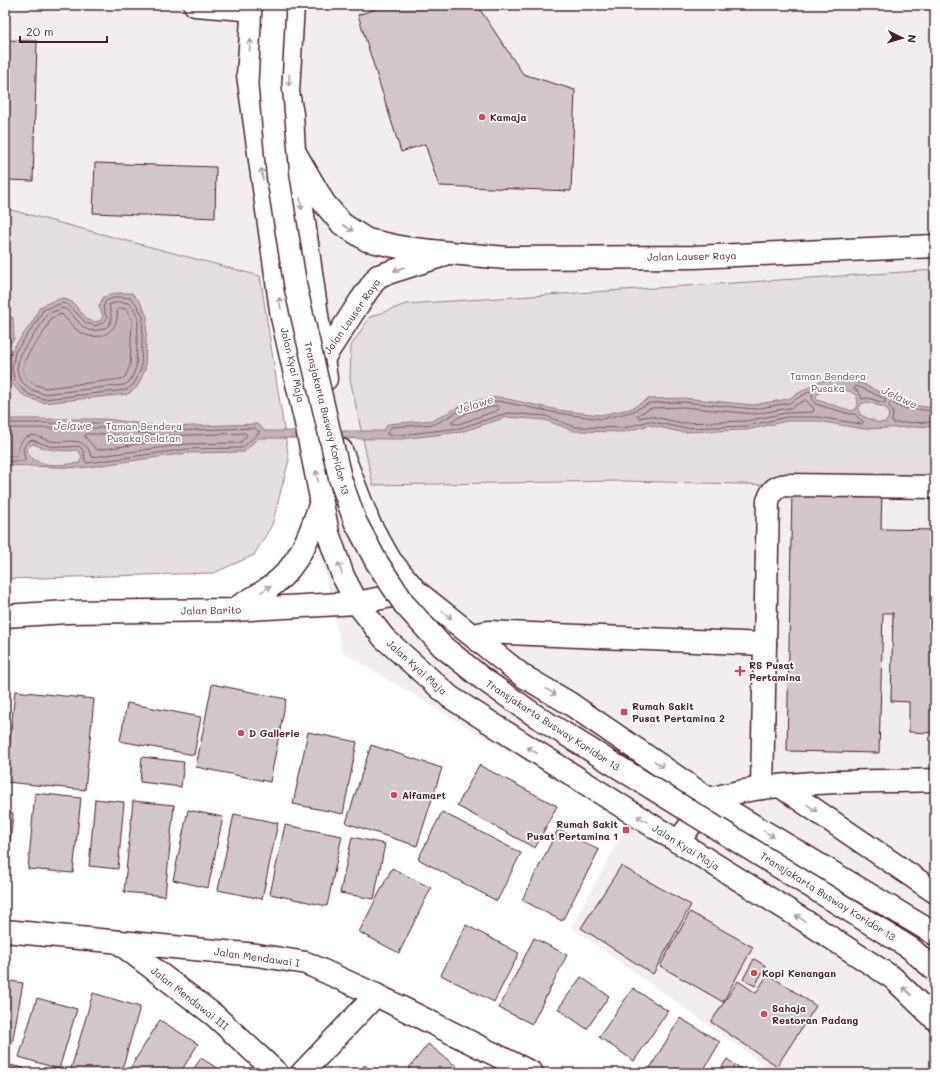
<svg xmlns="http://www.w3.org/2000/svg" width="940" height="1078" viewBox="0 0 940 1078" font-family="Mali,sans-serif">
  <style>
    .built { fill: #f2eeef }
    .green { fill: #e5dee0; stroke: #987e86 }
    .water { fill: #c1b3b6; stroke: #91787e; fill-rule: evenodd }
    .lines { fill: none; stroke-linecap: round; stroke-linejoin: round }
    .shore { stroke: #7a5a63; stroke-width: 1 }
    .building { fill: #d2c7cb; stroke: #4a1f2b }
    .minor-casing { stroke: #4a1f2b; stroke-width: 25 }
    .major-casing { stroke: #4a1f2b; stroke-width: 25 }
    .minor { stroke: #fff; stroke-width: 22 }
    .major { stroke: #fff; stroke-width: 22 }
    .minor-bridge-casing { stroke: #4a1f2b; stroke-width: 25; stroke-linecap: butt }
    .minor-bridge { stroke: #fff; stroke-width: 22 }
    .oneway { stroke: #ae9aa0 }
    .poi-dot { fill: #d1495b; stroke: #fff; stroke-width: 1.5 }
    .labels { text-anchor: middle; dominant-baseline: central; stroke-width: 3.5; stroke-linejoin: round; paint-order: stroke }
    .poi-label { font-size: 10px; font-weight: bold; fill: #4a1f2b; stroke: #fff; text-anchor: start }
    .street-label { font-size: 10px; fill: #4a1f2b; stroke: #fff }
    .park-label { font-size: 10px; fill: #714f58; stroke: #fff }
    .water-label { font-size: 11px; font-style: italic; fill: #74535c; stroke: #fff }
  </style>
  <rect width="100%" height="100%" fill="#fff"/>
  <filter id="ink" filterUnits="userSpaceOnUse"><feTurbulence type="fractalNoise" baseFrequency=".025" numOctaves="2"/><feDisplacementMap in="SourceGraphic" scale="8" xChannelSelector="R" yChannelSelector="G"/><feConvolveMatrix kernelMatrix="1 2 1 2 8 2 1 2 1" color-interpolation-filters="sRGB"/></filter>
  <g filter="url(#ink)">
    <path class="built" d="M5,5H935V1073H775L571,927L628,823L342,652L260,277L11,210L5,211Z"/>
    <g class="green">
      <path d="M11,210L260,276L289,460L272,525L254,555L214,573L5,579V211Z"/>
      <path d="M935,270V489L624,481L373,485L350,379L351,346L370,317L406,304Z"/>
    </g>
    <g class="water">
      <path d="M118,293H132L140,302L147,316L145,370L137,387L128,394L43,403L28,398L19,392L10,381L7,368L11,351L33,321L40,307L50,302L63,298L72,302L88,320L95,322L101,320L103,316L99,307L103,297Z"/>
      <path d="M5,313L13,318L14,339L5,350Z"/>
      <path d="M844,378L865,385L903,404L935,408V426L864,429L818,421H787L747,430L681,432L649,425L625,432L574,431L545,420L507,417L461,432L401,439L258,438L244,452L187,453L81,468L5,465V419H106L164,427L257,424L265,431H383L388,424L434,420L468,402L498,397L558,410L600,415L630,409L648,399L683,398L753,405L788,399L820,381ZM832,390L849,391L856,395L858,402L856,409L852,411L817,400L816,396L820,392ZM867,402L886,408L889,413L888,419L886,422L879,423L860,415L859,409L861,404ZM33,444C48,450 61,452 77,450L81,454L82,458L79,463C62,465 34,469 26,450L29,446Z"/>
    </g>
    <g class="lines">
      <g class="shore">
        <path d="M118,297L131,298L137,305L143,317L141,369L134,384L126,390L44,399L30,395L22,389L14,379L12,368L15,352L36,323L43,310L63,303L70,306L86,323L95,326L103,323L107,318L103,307L106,301Z"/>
        <path d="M119,302L128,303L133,307L138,318L136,368L130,381L124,385L44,394L32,390L25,385L19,378L17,368L20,354L40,326L47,314L63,308C78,314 80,337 102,329C115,325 111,315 109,305Z"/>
        <path d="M120,308L126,309L132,319L130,366L125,377L122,379L45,388C5,377 29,353 44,332C47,327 49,322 51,318L62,314C68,320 73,328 80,332C98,344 121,331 117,310Z"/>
        <path d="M856,386L864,389L885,399L886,402L884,403L868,398L862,399L859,392L854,389Z"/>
        <path d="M811,391L813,392L812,398L815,404L850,414H855L858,418L863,421V423L861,424L818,417H787L747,426L682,428L649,421L624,428L575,427L546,416L507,413L460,428L401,435H388L387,433L391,427L435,424L469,406L498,401L557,413L601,419L631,412L650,403L683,402L754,409L789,403Z"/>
        <path d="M806,400L814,409L813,412L786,413L746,421L682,423L650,416L639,418L637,417L638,415L651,408L683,407L754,414L790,408Z"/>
        <path d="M497,406L499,408L498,410L459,424H453L451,423L452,421L471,411Z"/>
        <path d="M935,411L902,408L891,402L888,404L893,412L892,421L893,423L935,422"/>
        <path d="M5,423H106L164,431L255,428L260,432L242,448L187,449L87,463L85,461L84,452L79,446L65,447L49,446L32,440L26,443L23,449L25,459V461H5"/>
        <path d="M5,428H106L164,436L245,433L247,435L240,443L187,444L93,457L91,456C85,434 68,444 51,441C45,440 39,436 33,435C20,438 19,444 17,456H5"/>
        <path d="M86,434H105L145,440L147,442L145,443L97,450L85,437Z"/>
      </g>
    </g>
    <g class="building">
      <path d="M379,5H477L523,74L575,90L571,191L439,186L425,144L401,152L358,15L378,8Z"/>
      <path d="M5,40L37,41L33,181L5,180Z"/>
      <path d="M95,163L216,167L215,218L93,213Z"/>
      <path d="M792,489L882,490L881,529L935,530V733L909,732V702L891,701L893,613H883L879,753L787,751Z"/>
      <path d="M212,684L286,699L270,782L196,767Z"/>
      <path d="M15,691L94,699L85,790L6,782Z"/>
      <path d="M127,703L201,717L194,755L120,741Z"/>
      <path d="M308,732L357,742L343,814L293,804Z"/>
      <path d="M371,745L442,768L417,846L346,823Z"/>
      <path d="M142,757L184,762L181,787L140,782Z"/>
      <path d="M479,765L557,806L535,848L457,806Z"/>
      <path d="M35,793L81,798L73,873L28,869Z"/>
      <path d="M95,799L124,802L118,869L89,866Z"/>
      <path d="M133,801L174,805L165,896L124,892Z"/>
      <path d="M188,810L223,817L208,888L173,880Z"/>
      <path d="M442,812L521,853L497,901L418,859Z"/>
      <path d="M5,813H13L6,886H5Z"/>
      <path d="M234,814L278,823L262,899L218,890Z"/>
      <path d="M285,825L342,836L327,906L270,894Z"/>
      <path d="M558,829L599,850L562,921L522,900Z"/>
      <path d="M352,837L385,844L374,899L340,893Z"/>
      <path d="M621,866L691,905L653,974L581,928Z"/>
      <path d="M392,868L431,888L399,953L359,932Z"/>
      <path d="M690,912L753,947L723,1002L660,966Z"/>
      <path d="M466,925L519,953L494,1002L441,975Z"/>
      <path d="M534,938L567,955L532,1024L499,1008Z"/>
      <path d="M754,959L766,966L755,986L743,979Z"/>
      <path d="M768,974L816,1006L777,1066L711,1022L738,981L756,993Z"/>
      <path d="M581,977L609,996L587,1029L558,1009Z"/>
      <path d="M5,980L23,983L12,1044L5,1043Z"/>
      <path d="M633,988L668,1011L634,1061L599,1037Z"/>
      <path d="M93,993L140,1007L121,1073H83L71,1069Z"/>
      <path d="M37,998L77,1009L59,1069L19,1057Z"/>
      <path d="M680,1018L720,1042L702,1073H647Z"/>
      <path d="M160,1020L198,1044L180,1073H127Z"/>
      <path d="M428,1044L465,1073H405Z"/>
      <path d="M201,1058L225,1073H191Z"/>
      <path d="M727,1059L743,1070L741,1073H718Z"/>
      <path d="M5,1064L24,1068L23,1073H5Z"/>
      <path d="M365,1065L371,1073H355Z"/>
    </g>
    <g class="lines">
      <g class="minor-casing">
        <g id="minor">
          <path d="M294,151L324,203L342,224L367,240L404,248L450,253L506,258L694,257L935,246"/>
          <path d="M323,359L361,300L378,276L441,256"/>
          <path d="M5,616L67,612L233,610L322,605L357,603L416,591"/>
          <path d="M473,635L489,632L508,633L765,644"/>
          <path d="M780,786L935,892"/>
          <path d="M762,788L768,501C772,489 776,486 788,485L935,487"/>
          <path d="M709,799C732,793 755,788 779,786C830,780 883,782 935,780"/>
          <path d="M5,931L257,955L306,963L376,995L532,1073"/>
          <path d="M118,942L214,1015L277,1073"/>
          <path d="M302,1073L376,995"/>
        </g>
      </g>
      <g class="major-casing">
        <g id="major">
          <path d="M195,5L267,11"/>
          <path d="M253,5L248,75L282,317L306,423L328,533L343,576L357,603L384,638L450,697L637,816L799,917L893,978L935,1019"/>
          <path d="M293,5L288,92L292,114L294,151L326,379"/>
          <path d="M341,450L369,523L390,560L416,591L523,676L569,703L709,799L935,934"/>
          <path d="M233,610C246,601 262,594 274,584C300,564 311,532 321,502"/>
          <path d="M678,842L708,801"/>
        </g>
      </g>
      <use href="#minor" class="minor"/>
      <use href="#major" class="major"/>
      <g class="minor-bridge-casing">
        <path id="minor-bridge" d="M274,5L270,84L278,177L296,289L340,478L355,521L376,561L405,605L442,646L483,679L536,716L910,948L935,970"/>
      </g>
      <use href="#minor-bridge" class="minor-bridge"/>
    </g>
    <defs><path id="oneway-shaft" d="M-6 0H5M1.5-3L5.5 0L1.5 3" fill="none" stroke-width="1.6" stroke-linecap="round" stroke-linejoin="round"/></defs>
    <g class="oneway">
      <use href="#oneway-shaft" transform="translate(250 45) rotate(-86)"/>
      <use href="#oneway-shaft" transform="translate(289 80) rotate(93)"/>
      <use href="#oneway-shaft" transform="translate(262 174) rotate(-98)"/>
      <use href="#oneway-shaft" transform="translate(301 204) rotate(82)"/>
      <use href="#oneway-shaft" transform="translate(348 228) rotate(32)"/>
      <use href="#oneway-shaft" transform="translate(399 269) rotate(160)"/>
      <use href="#oneway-shaft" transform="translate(280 303) rotate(-98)"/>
      <use href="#oneway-shaft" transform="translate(317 476) rotate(-101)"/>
      <use href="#oneway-shaft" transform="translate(340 568) rotate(-109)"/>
      <use href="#oneway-shaft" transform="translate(266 589) rotate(-32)"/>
      <use href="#oneway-shaft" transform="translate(447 615) rotate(38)"/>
      <use href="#oneway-shaft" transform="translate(551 692) rotate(31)"/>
      <use href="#oneway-shaft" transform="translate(532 750) rotate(-147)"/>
      <use href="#oneway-shaft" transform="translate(659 764) rotate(34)"/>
      <use href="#oneway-shaft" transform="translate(812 808) rotate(35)"/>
      <use href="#oneway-shaft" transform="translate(642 819) rotate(-148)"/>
      <use href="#oneway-shaft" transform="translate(769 834) rotate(31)"/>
      <use href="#oneway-shaft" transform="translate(800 918) rotate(-147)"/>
      <use href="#oneway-shaft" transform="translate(907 991) rotate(-136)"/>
    </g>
  </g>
  <g class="poi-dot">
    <circle cx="482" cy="117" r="4"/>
    <path d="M738 665h4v4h4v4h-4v4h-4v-4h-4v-4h4z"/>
    <rect x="620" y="708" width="8" height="8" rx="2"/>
    <circle cx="241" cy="733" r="4"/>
    <circle cx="394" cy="795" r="4"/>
    <rect x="622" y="826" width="8" height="8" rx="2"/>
    <circle cx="754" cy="973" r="4"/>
    <circle cx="764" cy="1014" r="4"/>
  </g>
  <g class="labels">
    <g class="poi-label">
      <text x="490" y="117">Kamaja</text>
      <text x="749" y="665">RS Pusat<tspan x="749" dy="12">Pertamina</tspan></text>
      <text x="632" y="706">Rumah Sakit<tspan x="632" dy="12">Pusat Pertamina 2</tspan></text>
      <text x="249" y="733">D Gallerie</text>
      <text x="402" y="795">Alfamart</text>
      <text x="618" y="824" text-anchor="end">Rumah Sakit<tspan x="618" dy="12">Pusat Pertamina 1</tspan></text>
      <text x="762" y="973">Kopi Kenangan</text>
      <text x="772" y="1008">Sahaja<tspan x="772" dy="12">Restoran Padang</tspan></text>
    </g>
    <g class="street-label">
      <text transform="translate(692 256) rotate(-1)">Jalan Lauser Raya</text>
      <text transform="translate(352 316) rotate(-55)">Jalan Lauser Raya</text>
      <text transform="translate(293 365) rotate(77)">Jalan Kyai Maja</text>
      <text transform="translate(327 418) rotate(76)">Transjakarta Busway Koridor 13</text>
      <text transform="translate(211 610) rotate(-1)">Jalan Barito</text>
      <text transform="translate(417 667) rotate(42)">Jalan Kyai Maja</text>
      <text transform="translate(553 725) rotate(33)">Transjakarta Busway Koridor 13</text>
      <text transform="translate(686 847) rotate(32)">Jalan Kyai Maja</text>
      <text transform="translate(828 896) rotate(32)">Transjakarta Busway Koridor 13</text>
      <text transform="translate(257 957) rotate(8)">Jalan Mendawai I</text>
      <text transform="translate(190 998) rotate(38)">Jalan Mendawai III</text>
    </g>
    <g class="park-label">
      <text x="828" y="376">Taman Bendera<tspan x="828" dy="12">Pusaka</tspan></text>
      <text x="144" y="426">Taman Bendera<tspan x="144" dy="12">Pusaka Selatan</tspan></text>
    </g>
    <g class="water-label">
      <text transform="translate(900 397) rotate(26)">Jelawe</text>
      <text transform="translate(475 404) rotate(-18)">Jelawe</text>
      <text x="73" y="425">Jelawe</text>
    </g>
  </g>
  <rect width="940" height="1078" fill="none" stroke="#fff" stroke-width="20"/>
  <rect x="10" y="10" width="920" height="1058" fill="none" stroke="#4a1f2b" stroke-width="1.5" filter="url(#ink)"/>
  <g transform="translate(902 38) rotate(95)" stroke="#ffffff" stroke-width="3" paint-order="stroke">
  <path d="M0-3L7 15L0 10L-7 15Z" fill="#4a1f2b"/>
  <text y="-6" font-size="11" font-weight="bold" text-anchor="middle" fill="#4a1f2b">N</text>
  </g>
  <path d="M20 36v6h87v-6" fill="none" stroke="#4a1f2b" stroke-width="2"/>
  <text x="26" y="36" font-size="12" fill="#4a1f2b" stroke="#ffffff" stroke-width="3" paint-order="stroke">20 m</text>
</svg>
